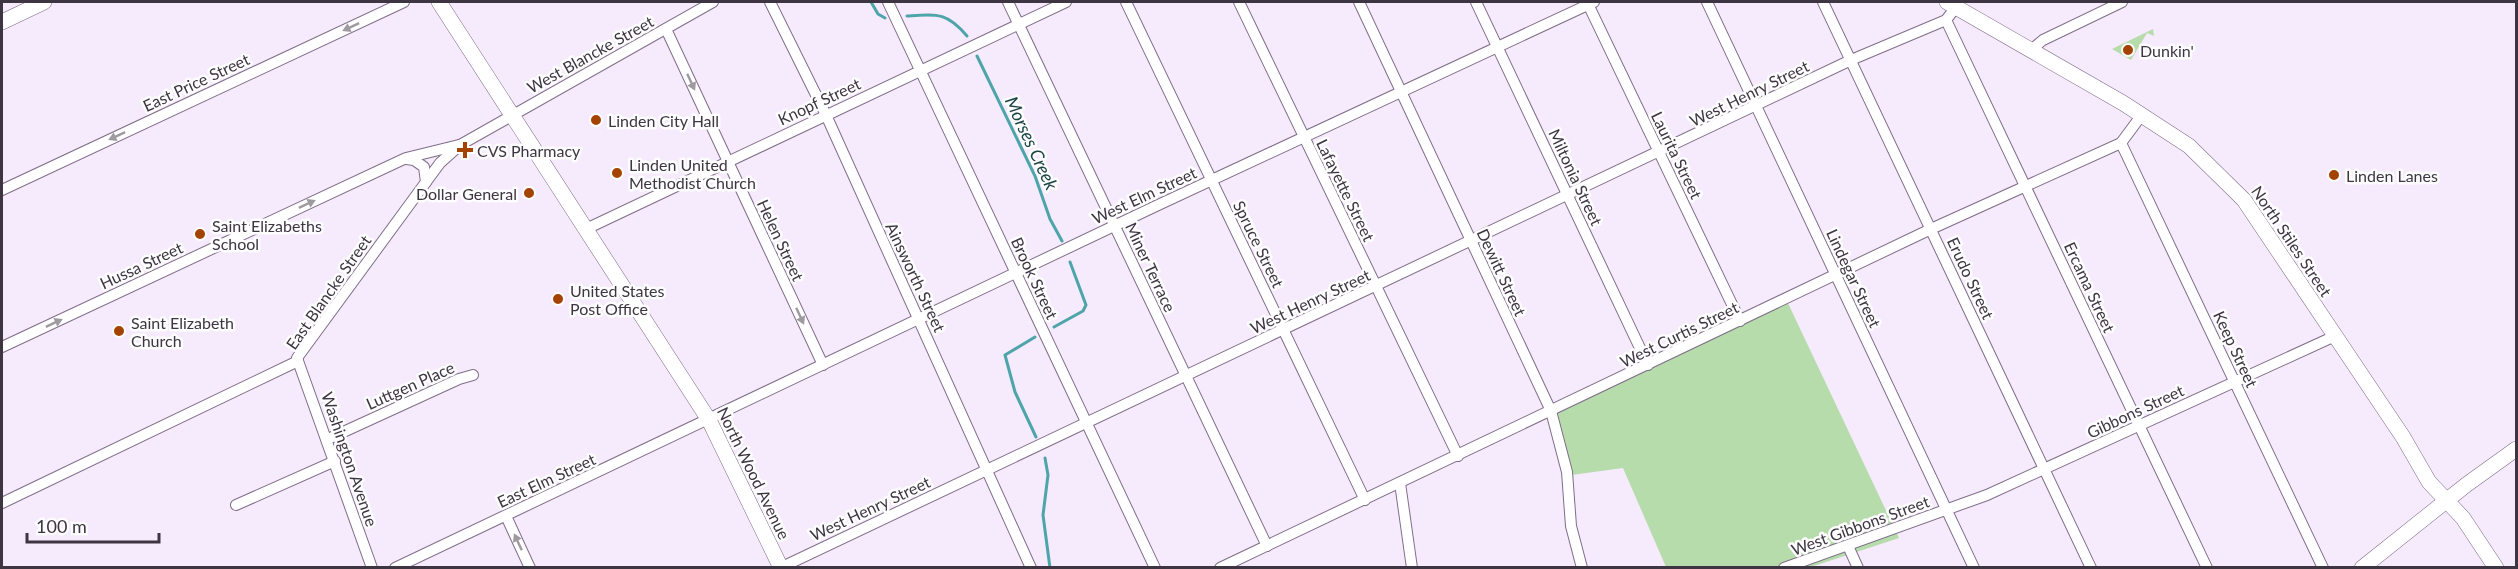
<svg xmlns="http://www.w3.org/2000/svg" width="2518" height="569" viewBox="0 0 2518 569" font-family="Lato,sans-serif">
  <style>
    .green { fill: #b6dcac }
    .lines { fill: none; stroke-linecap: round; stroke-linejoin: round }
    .stream { stroke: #4da5aa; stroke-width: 3 }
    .street-casing { stroke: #806e89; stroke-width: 12 }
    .secondary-casing { stroke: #806e89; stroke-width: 16 }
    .street { stroke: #fff; stroke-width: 10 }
    .secondary { stroke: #fff; stroke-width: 15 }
    .oneway { fill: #9e9aa0 }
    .poi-dot { fill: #a44200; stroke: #fdfdfd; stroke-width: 2 }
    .labels { text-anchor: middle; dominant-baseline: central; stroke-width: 5; stroke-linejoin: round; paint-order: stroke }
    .poi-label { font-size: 16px; fill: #3d3542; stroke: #fdfdfd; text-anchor: start }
    .street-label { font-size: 16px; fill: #3d3542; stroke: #fdfdfd }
    .water-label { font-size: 18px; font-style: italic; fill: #1b4446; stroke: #fdfdfd }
  </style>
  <rect width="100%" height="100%" fill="#f6eafd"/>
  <g class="green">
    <path d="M2153,29L2154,36L2147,33L2131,60L2112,49Z"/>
    <path d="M1786,299L1899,538L1811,567H1666L1623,468L1564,476L1549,407Z"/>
  </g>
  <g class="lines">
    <g class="stream">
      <path d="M871,2L878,14L885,18"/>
      <path d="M907,16C937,14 947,12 967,36"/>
      <path d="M977,56L1035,176L1050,219L1062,241"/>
      <path d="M1054,327L1083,311L1086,305L1070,262"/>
      <path d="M1035,337L1005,355L1015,392L1036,437"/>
      <path d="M1045,458L1048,475L1043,515L1050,568"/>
    </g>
    <g class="street-casing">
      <g id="street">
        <path d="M770,2L826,115L1031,568"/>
        <path d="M888,2L1155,568"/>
        <path d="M1008,2L1267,546"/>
        <path d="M1126,2L1365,500"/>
        <path d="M1239,2L1458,456"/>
        <path d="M1359,2L1551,411L1567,472L1571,526L1582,568"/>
        <path d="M1476,2L1648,365"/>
        <path d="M1587,2L1740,321"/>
        <path d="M1707,2L1974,568"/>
        <path d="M1823,2L2091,568"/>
        <path d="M1946,20L2207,568"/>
        <path d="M666,29L823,365"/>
        <path d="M2031,50L2043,40L2122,2"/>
        <path d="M2121,143L2323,568"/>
        <path d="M406,159L414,160L424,167L426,182"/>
        <path d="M2,190L404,2"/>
        <path d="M586,229L1066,2"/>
        <path d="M2,347L406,158L459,145"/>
        <path d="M298,361L372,568"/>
        <path d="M328,439L459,379L473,375"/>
        <path d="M1400,483L1412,568"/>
        <path d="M2,503L298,361L297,358L426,182L440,163L460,145L713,2"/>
        <path d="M236,505L335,461"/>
        <path d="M506,516L530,568"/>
        <path d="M1848,546L1858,568"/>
        <path d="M395,568L1156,206L1594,2"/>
        <path d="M780,568L1851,60L1946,20L1956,7"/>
        <path d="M1220,568L1931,229L2121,143L2141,116"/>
        <path d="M1784,568L1987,495L2335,336"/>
      </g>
    </g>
    <g class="secondary-casing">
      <g id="secondary">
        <path d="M439,2L709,420L781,568"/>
        <path d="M1947,2L2123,103L2189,146L2244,200L2403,437L2429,482L2463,518L2496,568"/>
        <path d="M2,22L44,2"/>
        <path d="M2362,568L2466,485L2516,449"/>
      </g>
    </g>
    <use href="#street" class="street"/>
    <use href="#secondary" class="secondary"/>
  </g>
  <defs><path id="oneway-solid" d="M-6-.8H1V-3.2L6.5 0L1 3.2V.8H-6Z" transform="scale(1.5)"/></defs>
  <g class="oneway">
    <use href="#oneway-solid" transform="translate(351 27) rotate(155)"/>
    <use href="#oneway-solid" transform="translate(691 82) rotate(65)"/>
    <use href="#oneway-solid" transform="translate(117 136) rotate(155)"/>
    <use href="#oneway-solid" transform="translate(307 204) rotate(-25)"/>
    <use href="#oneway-solid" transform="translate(800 316) rotate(65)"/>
    <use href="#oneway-solid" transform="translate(54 323) rotate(-25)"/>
    <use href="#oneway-solid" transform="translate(518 542) rotate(-115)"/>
  </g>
  <g class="poi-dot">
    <circle cx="2128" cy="50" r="6"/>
    <circle cx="596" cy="120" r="6"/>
    <path d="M462 141h6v6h6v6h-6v6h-6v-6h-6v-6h6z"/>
    <circle cx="617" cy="173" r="6"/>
    <circle cx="2334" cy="175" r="6"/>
    <circle cx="529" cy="193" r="6"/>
    <circle cx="200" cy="234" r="6"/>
    <circle cx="558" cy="299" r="6"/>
    <circle cx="119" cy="331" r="6"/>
  </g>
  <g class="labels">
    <g class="poi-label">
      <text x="2140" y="50">Dunkin'</text>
      <text x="608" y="120">Linden City Hall</text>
      <text x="477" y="150">CVS Pharmacy</text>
      <text x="629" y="164">Linden United<tspan x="629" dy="18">Methodist Church</tspan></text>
      <text x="2346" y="175">Linden Lanes</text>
      <text x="517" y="193" text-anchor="end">Dollar General</text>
      <text x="212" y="225">Saint Elizabeths<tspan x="212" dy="18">School</tspan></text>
      <text x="570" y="290">United States<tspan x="570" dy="18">Post Office</tspan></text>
      <text x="131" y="322">Saint Elizabeth<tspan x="131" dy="18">Church</tspan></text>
    </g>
    <g class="street-label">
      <text transform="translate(590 54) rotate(-29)">West Blancke Street</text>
      <text transform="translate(196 82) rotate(-25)">East Price Street</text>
      <text transform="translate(1749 93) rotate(-26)">West Henry Street</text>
      <text transform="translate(819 101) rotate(-25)">Knopf Street</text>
      <text transform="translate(1677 155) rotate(64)">Laurita Street</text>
      <text transform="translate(1576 177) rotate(65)">Miltonia Street</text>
      <text transform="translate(1346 190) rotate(64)">Lafayette Street</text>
      <text transform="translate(1144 195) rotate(-25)">West Elm Street</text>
      <text transform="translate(781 240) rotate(65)">Helen Street</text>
      <text transform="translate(2292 241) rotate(56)">North Stiles Street</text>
      <text transform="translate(1259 244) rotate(64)">Spruce Street</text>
      <text transform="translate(141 265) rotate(-25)">Hussa Street</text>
      <text transform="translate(1151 267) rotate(65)">Miner Terrace</text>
      <text transform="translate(1502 272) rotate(65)">Dewitt Street</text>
      <text transform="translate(916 277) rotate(65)">Ainsworth Street</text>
      <text transform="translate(1035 278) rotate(65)">Brook Street</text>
      <text transform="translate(1854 278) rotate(65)">Lindegar Street</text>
      <text transform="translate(1971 278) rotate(65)">Erudo Street</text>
      <text transform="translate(2090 287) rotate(65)">Ercama Street</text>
      <text transform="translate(328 292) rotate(-55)">East Blancke Street</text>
      <text transform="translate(1310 301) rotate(-25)">West Henry Street</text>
      <text transform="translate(1679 334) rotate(-26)">West Curtis Street</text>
      <text transform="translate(2236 349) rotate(65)">Keep Street</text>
      <text transform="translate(410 385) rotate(-24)">Luttgen Place</text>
      <text transform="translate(2135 411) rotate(-25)">Gibbons Street</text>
      <text transform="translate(350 459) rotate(71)">Washington Avenue</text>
      <text transform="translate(754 473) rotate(64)">North Wood Avenue</text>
      <text transform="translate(546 480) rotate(-25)">East Elm Street</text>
      <text transform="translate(870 508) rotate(-25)">West Henry Street</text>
      <text transform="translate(1860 525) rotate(-20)">West Gibbons Street</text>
    </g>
    <g class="water-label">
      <text transform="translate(1032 143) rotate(65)">Morses Creek</text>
    </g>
  </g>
  <rect width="2518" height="569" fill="none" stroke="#3d3542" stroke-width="6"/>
  <path d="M27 533v9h132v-9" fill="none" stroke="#3d3542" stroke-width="3"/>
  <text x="36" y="533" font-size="18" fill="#3d3542" stroke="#fdfdfd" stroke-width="4.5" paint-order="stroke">100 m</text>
</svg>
